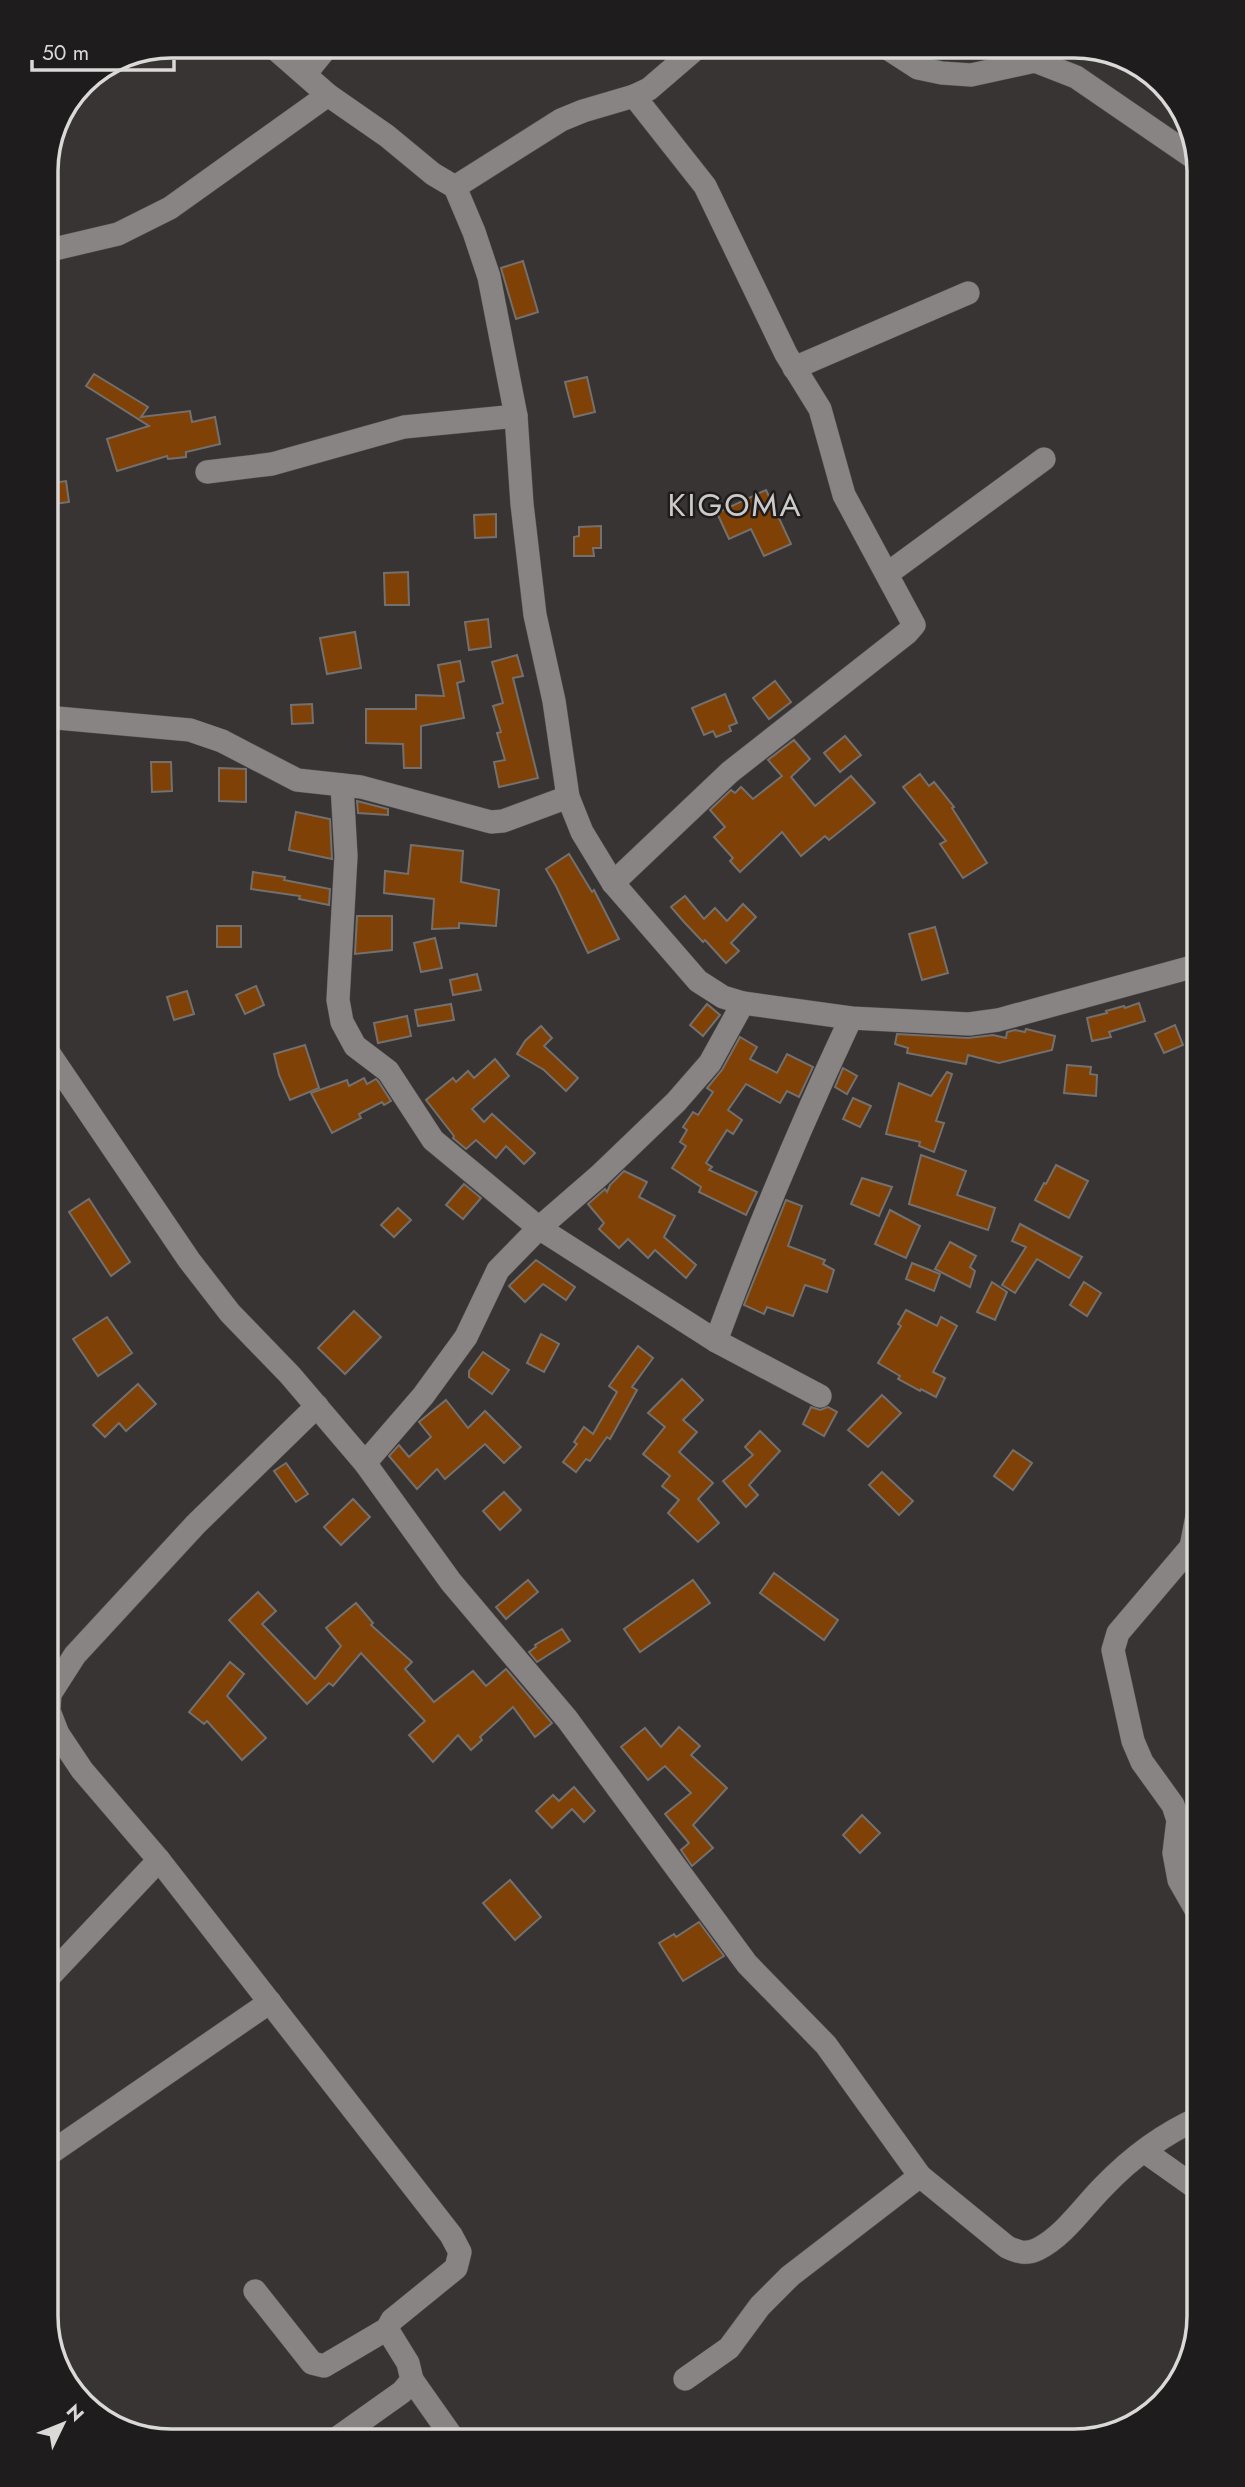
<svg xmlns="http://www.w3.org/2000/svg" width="1245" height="2487" viewBox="0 0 1245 2487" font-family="Jost,sans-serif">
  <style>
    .building { fill: #7f4105; stroke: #73706e; stroke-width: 2 }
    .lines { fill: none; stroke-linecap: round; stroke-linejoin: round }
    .minor-casing { stroke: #545150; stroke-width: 24 }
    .minor { stroke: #888484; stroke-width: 23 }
    .labels { text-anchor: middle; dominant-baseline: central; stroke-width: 5; stroke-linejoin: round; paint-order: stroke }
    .quarter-label { font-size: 32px; letter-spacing: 2px; fill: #cecac9; stroke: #1e1c1c }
    .rim { fill: none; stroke: #dbd8d8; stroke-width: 3.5 }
  </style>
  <rect width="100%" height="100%" fill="#383434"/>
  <g class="building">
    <path d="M523,261L538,312L516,319L501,268Z"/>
    <path d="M94,374L148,407L141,417L190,411L192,422L215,417L220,444L186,452V457L168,459L167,456L117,471L107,439L149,426L86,386Z"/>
    <path d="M587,377L595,412L574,417L565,382Z"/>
    <path d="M66,481L69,502L55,504L51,483Z"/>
    <path d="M766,490L791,544L764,556L751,529L729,539L717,513Z"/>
    <path d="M496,514V537L475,538L474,515Z"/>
    <path d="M601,526V548H593L594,556H574V537L579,536V527Z"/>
    <path d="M408,572L409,605H385L384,573Z"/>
    <path d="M488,619L491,647L469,650L465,622Z"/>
    <path d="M355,632L361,668L327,674L320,638Z"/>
    <path d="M517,655L523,676L513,678L538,778L499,787L494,762L505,760L497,733L501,732L493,706L503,703L492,662Z"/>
    <path d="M460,661L464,681L457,683L464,718L421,726V768H404L403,744L366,743V709H416V695L444,696L438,665Z"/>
    <path d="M775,681L791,702L769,719L753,698Z"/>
    <path d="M725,694L737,723L729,726L731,731L716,737L713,731L704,735L692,708Z"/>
    <path d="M312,704L313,723L292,724L291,705Z"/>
    <path d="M845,736L861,755L840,772L824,753Z"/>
    <path d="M794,740L810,759L791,777L815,806L851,776L875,803L829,840L825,836L801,856L782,832L740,872L730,861L733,858L714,837L725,827L710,810L731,790L735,793L741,787L753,799L782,776L768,760Z"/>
    <path d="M151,762H171L172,791L152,792Z"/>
    <path d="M219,768L246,769V802L219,801Z"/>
    <path d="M920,774L929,786L934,782L954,807L952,808L987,863L963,878L940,844L946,841L903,787Z"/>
    <path d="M357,801L388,809V815L358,813Z"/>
    <path d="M296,812L330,819L332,859L289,850Z"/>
    <path d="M411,845L463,851L461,882L499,890L496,926L459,923V928L432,929L434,899L384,893L385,871L408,874Z"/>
    <path d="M569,854L592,892L594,890L619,939L588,953L556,886L546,869Z"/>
    <path d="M253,872L285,877L284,880L330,889L329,905L299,899L300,896L251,889Z"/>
    <path d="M685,896L704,919L715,908L727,921L743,904L756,917L731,943L739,951L726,963L705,940L703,942L684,922L671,907Z"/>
    <path d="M357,916H392V950L355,954Z"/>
    <rect x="217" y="926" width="24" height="21"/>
    <path d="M935,927L948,973L922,980L909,934Z"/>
    <path d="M435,938L442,968L421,972L414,943Z"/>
    <path d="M477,974L481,990L453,995L450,980Z"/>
    <path d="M256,986L264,1005L245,1014L236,995Z"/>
    <path d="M187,991L194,1014L174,1020L167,997Z"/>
    <path d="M1139,1003L1145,1021L1109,1032L1111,1037L1092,1041L1087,1018L1107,1013L1106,1011L1124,1006L1125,1008Z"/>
    <path d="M451,1004L454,1020L418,1026L415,1010Z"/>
    <path d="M707,1004L720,1015L703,1036L690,1025Z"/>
    <path d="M407,1016L411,1036L378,1043L374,1023Z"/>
    <path d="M1175,1025L1183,1045L1164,1053L1155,1034Z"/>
    <path d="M541,1026L552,1038L544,1046L578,1078L566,1091L544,1070L517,1054L525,1041Z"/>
    <path d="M1026,1029L1055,1036L1052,1050L999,1063L968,1055L966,1064L907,1053L908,1048L895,1044L897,1034L968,1038L993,1035L1006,1038L1007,1032L1015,1030L1025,1032Z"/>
    <path d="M740,1037L757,1047L750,1059L777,1073L787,1054L813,1067L799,1097L787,1091L780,1103L746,1084L728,1110L742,1120L733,1134L727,1130L706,1163L712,1167L709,1170L757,1192L746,1215L699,1192L701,1187L672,1168L686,1146L680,1142L687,1130L683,1127L693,1112L698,1115L713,1092L707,1088L722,1070Z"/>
    <path d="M305,1045L319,1088L290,1100L279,1075L274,1054Z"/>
    <path d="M495,1059L509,1076L472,1109L484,1122L492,1114L535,1153L524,1164L506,1146L496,1158L476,1140L466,1149L453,1138L454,1136L426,1100L453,1078L456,1082L468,1071L474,1078Z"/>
    <path d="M1067,1065L1091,1067L1090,1074L1097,1075L1096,1096L1064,1093Z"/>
    <path d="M843,1068L857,1076L847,1094L835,1087Z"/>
    <path d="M947,1072L952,1074L936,1121L944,1123L934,1152L919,1146L920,1142L886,1134L899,1083L931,1096Z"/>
    <path d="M364,1078L367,1084L376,1079L378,1081L391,1101L384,1105L382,1102L359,1114L361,1118L332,1133L311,1093L347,1080L349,1086Z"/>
    <path d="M853,1098L871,1106L860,1127L843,1119Z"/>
    <path d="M921,1155L966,1171L957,1195L995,1208L988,1230L909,1204Z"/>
    <path d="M1056,1165L1088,1181L1069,1218L1035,1200L1044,1183L1046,1184Z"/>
    <path d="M624,1171L647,1182L639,1197L675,1216L664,1237L696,1265L686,1278L655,1250L648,1258L628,1239L619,1248L599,1229L604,1223L588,1204L605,1189L607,1192L610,1185Z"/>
    <path d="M862,1178L892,1187L879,1216L851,1204Z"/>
    <path d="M464,1184L481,1198L463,1219L446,1205Z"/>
    <path d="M89,1199L130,1262L111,1276L69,1212Z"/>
    <path d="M786,1200L802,1206L788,1246L825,1260L823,1264L834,1270L827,1292L805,1285L793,1316L767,1307L764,1314L744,1305Z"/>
    <path d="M398,1208L411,1220L394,1237L381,1225Z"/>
    <path d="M890,1210L920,1226L906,1258L875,1244Z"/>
    <path d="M1020,1224L1082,1257L1069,1278L1037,1259L1015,1293L1002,1285L1026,1247L1012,1241Z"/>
    <path d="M950,1242L976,1256L970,1267L975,1271L970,1287L935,1269Z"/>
    <path d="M536,1260L575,1287L566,1300L543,1284L525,1302L509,1286Z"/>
    <path d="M912,1263L940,1274L934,1291L906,1279Z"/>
    <path d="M992,1282L1007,1292L995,1320L977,1312Z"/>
    <path d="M1084,1282L1101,1293L1087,1316L1070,1305Z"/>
    <path d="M906,1310L937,1326L941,1317L957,1326L933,1372L945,1378L936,1397L921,1389L920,1391L898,1379L900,1376L878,1363L901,1326L898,1324Z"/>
    <path d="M354,1311L381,1337L345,1374L318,1348Z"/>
    <path d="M107,1317L132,1353L98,1376L73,1339Z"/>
    <path d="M541,1334L559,1344L544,1372L527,1363Z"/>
    <path d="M638,1346L653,1358L632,1387L637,1390L610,1439L607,1437L590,1461L586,1459L576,1472L563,1462L577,1444L574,1442L584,1427L593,1434L617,1392L609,1386Z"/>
    <path d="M483,1352L509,1370L492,1394L469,1377V1371Z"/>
    <path d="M682,1379L703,1400L683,1420L697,1432L679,1452L713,1483L698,1499L719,1523L698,1542L668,1513L679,1500L662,1486L670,1476L643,1454L665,1427L648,1413Z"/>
    <path d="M138,1384L156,1404L126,1431L119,1423L105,1437L93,1425Z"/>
    <path d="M882,1395L901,1413L868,1447L848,1430Z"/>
    <path d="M446,1400L468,1428L485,1411L521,1447L504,1463L485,1444L445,1479L437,1469L417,1489L389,1456L399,1445L409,1457L431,1437L419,1422Z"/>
    <path d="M811,1407L820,1410L828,1407L837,1412L824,1436L803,1424Z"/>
    <path d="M760,1431L780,1451L749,1485L758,1495L746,1507L723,1481L753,1455L745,1447Z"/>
    <path d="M1013,1450L1032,1463L1013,1490L994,1476Z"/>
    <path d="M286,1463L308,1494L296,1502L274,1471Z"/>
    <path d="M882,1472L913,1501L899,1515L869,1485Z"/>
    <path d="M504,1492L521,1510L500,1530L483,1511Z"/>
    <path d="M353,1499L370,1517L341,1545L324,1527Z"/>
    <path d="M774,1573L838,1620L824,1640L760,1593Z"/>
    <path d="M528,1580L538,1592L506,1619L496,1607Z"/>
    <path d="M693,1580L710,1603L640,1652L624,1629Z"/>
    <path d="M258,1592L276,1611L262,1624L315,1679L341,1646L326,1628L356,1603L373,1623L371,1625L412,1662L405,1669L434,1702L473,1671L486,1686L506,1669L552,1723L535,1737L513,1707L480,1737L482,1740L471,1750L458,1735L433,1762L409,1735L425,1721L361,1653L333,1686L329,1683L307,1704L229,1620Z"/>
    <path d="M562,1629L570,1641L537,1662L529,1652L536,1647L535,1645Z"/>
    <path d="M230,1662L244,1674L227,1696L266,1738L242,1760L207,1721L204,1724L189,1712Z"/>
    <path d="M679,1727L700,1746L691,1755L727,1788L693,1825L713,1848L692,1866L681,1850L689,1843L665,1814L691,1793L665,1766L648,1780L621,1747L645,1728L661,1747Z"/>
    <path d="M574,1787L595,1811L584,1822L572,1809L552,1828L536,1811L553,1795L559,1801Z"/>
    <path d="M862,1815L880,1833L860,1853L843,1835Z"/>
    <path d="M510,1880L541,1917L515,1940L483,1903Z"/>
    <path d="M699,1922L724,1956L683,1981L659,1943L674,1934L676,1937Z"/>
  </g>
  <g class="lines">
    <g class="minor-casing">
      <g id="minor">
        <path d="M272,46L328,95L387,136L433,174L455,187L474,232L489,277L516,416L522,504L535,615L554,701L568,797L582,832L613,883L698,981L723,997L743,1003L851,1018L969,1024L998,1020L1199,965"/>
        <path d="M884,46L918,68L942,73L971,75L1035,61L1076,77L1197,160"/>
        <path d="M306,73L328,46"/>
        <path d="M455,187L561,120L583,111L634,96L649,89L699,46"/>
        <path d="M46,251L118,234L170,208L328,95"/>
        <path d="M794,368L968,293"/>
        <path d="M207,472L272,464L404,427L516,416"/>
        <path d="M887,574L1044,459"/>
        <path d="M46,717L190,730L222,741L297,780L361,787L491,822L503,821L568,797"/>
        <path d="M342,785L346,856L338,1000L342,1022L355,1046L388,1071L433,1140L539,1228L716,1341L820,1396"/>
        <path d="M613,883L730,772L907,633L914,625L844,495L820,409L786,354L705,186L634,96"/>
        <path d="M46,1049L189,1260L230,1313L290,1375L365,1463L451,1582L567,1719L747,1964L826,2045L920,2176L1007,2247C1018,2252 1026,2255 1038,2249C1064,2236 1083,2207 1104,2186C1131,2158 1163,2134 1199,2118"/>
        <path d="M716,1341C756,1232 801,1124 851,1018"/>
        <path d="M365,1463L423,1396L466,1337L498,1270L539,1228L600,1175L676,1102L710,1063L743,1003"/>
        <path d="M159,1860L451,2235L460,2252L456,2268L392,2320L387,2329L408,2363L412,2380L402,2392L333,2441"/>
        <path d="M1199,1915L1179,1880L1174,1853L1178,1820L1173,1805L1142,1762L1133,1741L1113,1650L1118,1633L1191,1547L1199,1506"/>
        <path d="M46,1980L159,1860L82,1770L58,1734L49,1711L50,1694L75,1655L196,1524L317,1406"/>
        <path d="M1144,2151L1199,2190"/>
        <path d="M46,2156L270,2002"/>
        <path d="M255,2291L312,2363L324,2366L387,2329"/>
        <path d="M685,2379L729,2348L760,2306L790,2276L920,2176"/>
        <path d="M412,2380L455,2441"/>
      </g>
    </g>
    <use href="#minor" class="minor"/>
  </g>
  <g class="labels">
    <g class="quarter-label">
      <text x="735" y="505">KIGOMA</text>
    </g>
  </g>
  <path d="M0 0H1245V2487H0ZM171 58H1074A113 113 0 0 1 1187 171V2316A113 113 0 0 1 1074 2429H171A113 113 0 0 1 58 2316V171A113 113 0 0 1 171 58Z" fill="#1e1c1c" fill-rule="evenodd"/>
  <path class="rim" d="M171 58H1074A113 113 0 0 1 1187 171V2316A113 113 0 0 1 1074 2429H171A113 113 0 0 1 58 2316V171A113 113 0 0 1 171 58Z"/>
  <g transform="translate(63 2424) rotate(47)" stroke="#1e1c1c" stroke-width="5" paint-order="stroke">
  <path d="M0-5L12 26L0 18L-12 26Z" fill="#dbd8d8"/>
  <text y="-10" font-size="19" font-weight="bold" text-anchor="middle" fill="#dbd8d8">N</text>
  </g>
  <path d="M32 60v10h142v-10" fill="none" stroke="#dbd8d8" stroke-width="3.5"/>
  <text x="42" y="60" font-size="21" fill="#dbd8d8" stroke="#1e1c1c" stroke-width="5" paint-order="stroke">50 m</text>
</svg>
